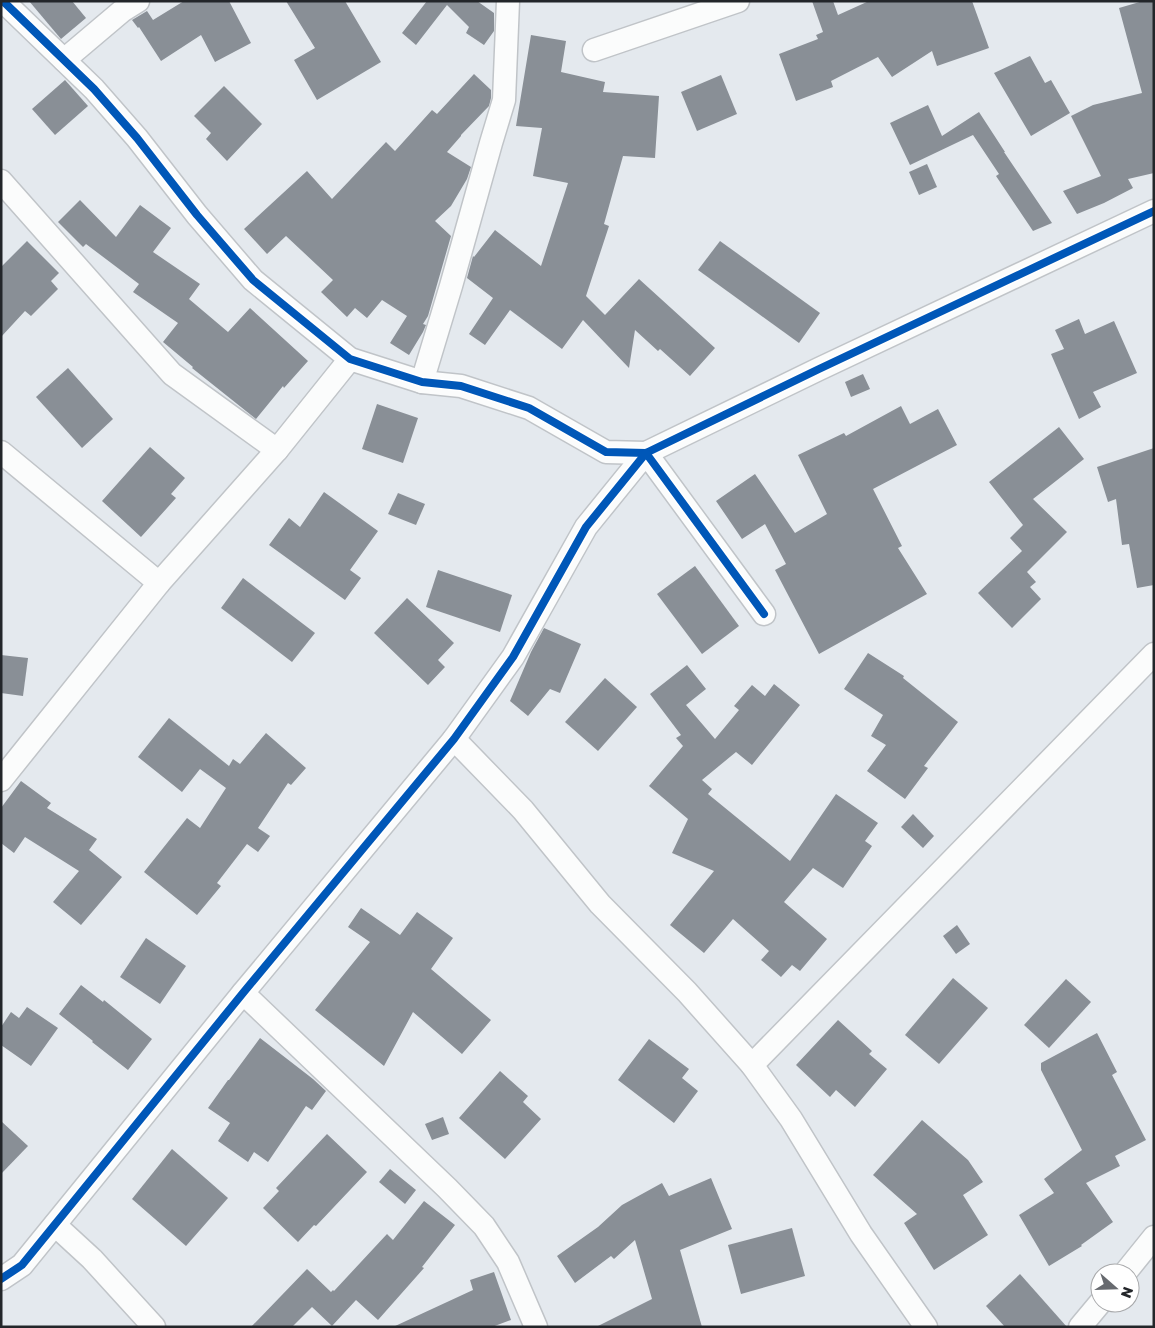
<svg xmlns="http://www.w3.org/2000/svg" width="1155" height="1328" viewBox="0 0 1155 1328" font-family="'Golos Text',sans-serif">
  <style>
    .building { fill: #898f96 }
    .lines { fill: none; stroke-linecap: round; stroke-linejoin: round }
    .minor-casing { stroke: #c0c4c8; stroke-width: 25 }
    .minor { stroke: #fbfcfc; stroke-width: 22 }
    .cycleway-casing { stroke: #fff; stroke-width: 11 }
    .cycleway { stroke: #0057b8; stroke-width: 8 }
  </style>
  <rect width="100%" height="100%" fill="#e4e9ee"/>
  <g class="building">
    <path d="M29,1H72L86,18L61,39Z"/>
    <path d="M184,1H229L251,43L215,62L201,35L161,61L139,27L138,28L132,20L147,11L153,20Z"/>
    <path d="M286,1H345L381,62L317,100L294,60L315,48Z"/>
    <path d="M427,1H477L494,13V31L484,45L466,33L469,27L447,5L416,45L402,33Z"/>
    <path d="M812,1H833L838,15L869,1H972L989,48L937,66L932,51L892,77L878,57L831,81L833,87L796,101L779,54L818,39L816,35L823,32Z"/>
    <path d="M1143,1H1154V173L1128,179L1133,188L1104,203L1077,214L1063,191L1101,176L1071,116L1093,105L1142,93L1119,8Z"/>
    <path d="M531,35L566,41L561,72L605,82L603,92L659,96L655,158L623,156L604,224L609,226L586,296L605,315L639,279L715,348L690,376L660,349L658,351L635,330L629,368L583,320L562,349L510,310L485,345L469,334L493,298L467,278L473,256L474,257L495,230L541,266L568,183L533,176L542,128L516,126Z"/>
    <path d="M1030,56L1045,83L1051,80L1070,113L1031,136L994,73Z"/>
    <path d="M474,74L491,90V98L489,106L461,135V136L447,152L471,167L467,179L451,206L435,221L451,236L428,316L423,324L426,325L423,332L409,355L390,343L407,316L382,300L367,318L355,308L347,317L321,292L333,280L286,236L267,254L244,229L307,171L332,199L386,142L395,151L432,110L437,114Z"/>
    <path d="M721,75L737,114L697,131L681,92Z"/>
    <path d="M65,80L88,106L55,135L32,109Z"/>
    <path d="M224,86L262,124L227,161L206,139L211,133L194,116Z"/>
    <path d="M928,105L942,136L979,112L1005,152H1004L1052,223L1033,231L996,176L999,174L973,135L910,165L890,123Z"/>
    <path d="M927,164L937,187L919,195L909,172Z"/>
    <path d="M80,200L116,237L140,205L171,228L153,252L200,284L189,299L228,332L250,308L308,361L284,388L283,386L256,419L192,368L193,367L163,342L178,323L133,292L139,284L86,244L83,247L58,222Z"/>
    <path d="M27,241L59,273L51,281L58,289L31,316L25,311L1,337V267Z"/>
    <path d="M720,241L820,313L799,343L698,270Z"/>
    <path d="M1079,319L1085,334L1114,321L1137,373L1093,392L1101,407L1079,419L1051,354L1064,349L1055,330Z"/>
    <path d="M68,368L113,419L82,448L36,397Z"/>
    <path d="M863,374L870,389L851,397L845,382Z"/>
    <path d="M377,404L418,418L403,463L362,449Z"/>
    <path d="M901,406L910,424L938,409L957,445L873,489L902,546L898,548L927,594L819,654L775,570L786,564L765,524L742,539L716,501L755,474L795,533L827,514L798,455L844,433L846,436Z"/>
    <path d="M1059,427L1084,459L1033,499L1067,532L1027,572L1036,582L1030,587L1041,599L1012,628L978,593L1022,551L1010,538L1023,525L989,482Z"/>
    <path d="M150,447L185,478L171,494L176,498L141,537L102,501Z"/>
    <path d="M1154,448V585L1137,588L1129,544L1122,545L1116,499L1108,502L1097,467Z"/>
    <path d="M324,492L378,531L350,570L361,578L345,600L269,545L289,518L300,527Z"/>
    <path d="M398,493L425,504L416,525L388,514Z"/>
    <path d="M695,566L739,626L702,654L657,594Z"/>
    <path d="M438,570L512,595L500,632L426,607Z"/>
    <path d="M243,578L315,633L292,662L221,608Z"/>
    <path d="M407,598L454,643L438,660L445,667L428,685L374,633Z"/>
    <path d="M544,628L581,644L560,693L550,689L528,716L510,701L531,652Z"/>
    <path d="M868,653L904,676L903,678L958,722L924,766L928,768L905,799L867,771L886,745L871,736L883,715L844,689Z"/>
    <path d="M1,655L28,658L23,696L1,693Z"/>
    <path d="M687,665L706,689L686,705L715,739L739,710L734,706L752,685L765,696L774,684L800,705L752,765L736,752L702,780L712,789L708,794L790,861L836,794L878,823L865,841L872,846L843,888L813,868L784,902L827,939L800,971L792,965L781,977L761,960L769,951L733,919L704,953L670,925L714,871L672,853L688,819L649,786L683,746L676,738L681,735L650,694Z"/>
    <path d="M605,678L637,707L598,751L565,722Z"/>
    <path d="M169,718L229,766L233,759L240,764L266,733L306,768L291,785L288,783L258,828L270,836L258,852L247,844L217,883L221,886L197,915L144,872L187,818L200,828L226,788L200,769L182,792L138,757Z"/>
    <path d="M21,781L51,803L47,808L97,839L89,850L122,877L81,925L53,902L79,871L25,837L14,853L1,843V808Z"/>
    <path d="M913,814L934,836L923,848L901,827Z"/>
    <path d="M361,908L400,935L417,912L453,938L431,969L491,1020L462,1054L413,1012L384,1066L315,1010L370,942L348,927Z"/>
    <path d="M957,925L970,944L956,954L943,936Z"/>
    <path d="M146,938L186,966L160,1004L120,977Z"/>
    <path d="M953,978L988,1008L939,1064L905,1035Z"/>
    <path d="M1066,979L1091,1002L1049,1048L1024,1025Z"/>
    <path d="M81,985L103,1002L104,1000L152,1039L128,1070L92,1042L93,1041L59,1014Z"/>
    <path d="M27,1007L58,1028L31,1066L1,1045V1027L11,1012L19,1018Z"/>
    <path d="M838,1020L872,1051L869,1054L887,1069L855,1107L836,1090L830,1097L796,1065Z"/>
    <path d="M1097,1033L1117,1072L1112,1075L1146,1140L1115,1156L1120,1166L1086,1183L1113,1222L1081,1245L1082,1246L1049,1266L1019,1215L1054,1193L1044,1179L1082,1150L1041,1070V1063Z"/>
    <path d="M260,1038L313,1079L326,1091L312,1110L306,1106L268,1162L254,1152L248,1162L218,1141L230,1123L208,1108L228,1080H229Z"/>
    <path d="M649,1039L689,1069L682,1078L698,1091L674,1123L618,1080Z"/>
    <path d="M500,1071L528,1096L523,1102L541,1119L505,1159L459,1118Z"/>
    <path d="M443,1117L449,1134L432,1140L425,1124Z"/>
    <path d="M922,1120L968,1160L983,1182L963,1195L988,1235L934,1270L904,1223L917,1214L873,1175Z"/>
    <path d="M1,1121L28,1146L1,1174Z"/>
    <path d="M327,1134L367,1172L316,1226L314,1225L298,1242L263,1208L279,1191L276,1188Z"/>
    <path d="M172,1149L228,1198L186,1246L132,1199Z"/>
    <path d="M390,1169L416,1190L405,1204L379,1182Z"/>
    <path d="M711,1178L732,1229L680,1250L702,1327H596L652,1299L635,1240L614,1259L611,1256L575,1283L557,1256L598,1227L622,1205L662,1183L669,1196Z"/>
    <path d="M424,1201L455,1225L422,1267L424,1268L378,1320L356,1300L332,1326L312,1307L292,1327H251L307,1269L331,1292L333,1290L334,1291L387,1234L393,1240Z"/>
    <path d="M792,1228L805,1276L741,1294L728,1245Z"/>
    <path d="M494,1272L511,1320L492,1327H393L473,1290L470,1280Z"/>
    <path d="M1020,1274L1067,1327H1005L986,1306Z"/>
  </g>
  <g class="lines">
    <g class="minor-casing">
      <g id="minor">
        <path d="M3,1L94,89L137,138L197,215L253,280L350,359L422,382L461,386L529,408L606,452L646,453L819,369L1154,211"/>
        <path d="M594,50L738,1"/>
        <path d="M64,60L122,11L138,1"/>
        <path d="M1,181L172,374L277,450"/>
        <path d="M422,382L451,286L491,143L504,100L508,1"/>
        <path d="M1,452L159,583"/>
        <path d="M454,739L523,810L600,904L687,992L752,1065L791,1119L861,1234L926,1327"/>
        <path d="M1,780L159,583L277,450L350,359"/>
        <path d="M243,993L447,1188L484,1226L508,1262L536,1327"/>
        <path d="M752,1065L1154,654"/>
        <path d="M55,1225L92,1259L154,1327"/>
        <path d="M1125,1273L1154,1237"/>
        <path d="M1,1279L22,1265L243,993L454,739L513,657L586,527L646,453L764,614"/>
        <path d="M1080,1327L1100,1303"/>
      </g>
    </g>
    <use href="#minor" class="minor"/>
    <g class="cycleway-casing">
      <g id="cycleway">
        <path d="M3,1L94,89L137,138L197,215L253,280L350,359L422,382L461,386L529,408L606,452L646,453L819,369L1154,211"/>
        <path d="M1,1279L22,1265L243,993L454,739L513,657L586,527L646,453L764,614"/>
      </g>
    </g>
    <use href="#cycleway" class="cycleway"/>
  </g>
  <rect width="1155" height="1328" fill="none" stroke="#23262a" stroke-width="5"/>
  <g transform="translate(1115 1288) rotate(110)"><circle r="24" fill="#ffffff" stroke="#a7a8aa"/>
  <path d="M0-4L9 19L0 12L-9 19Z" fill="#676a6f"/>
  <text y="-8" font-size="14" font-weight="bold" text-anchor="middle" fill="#23262a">N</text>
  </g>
</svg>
